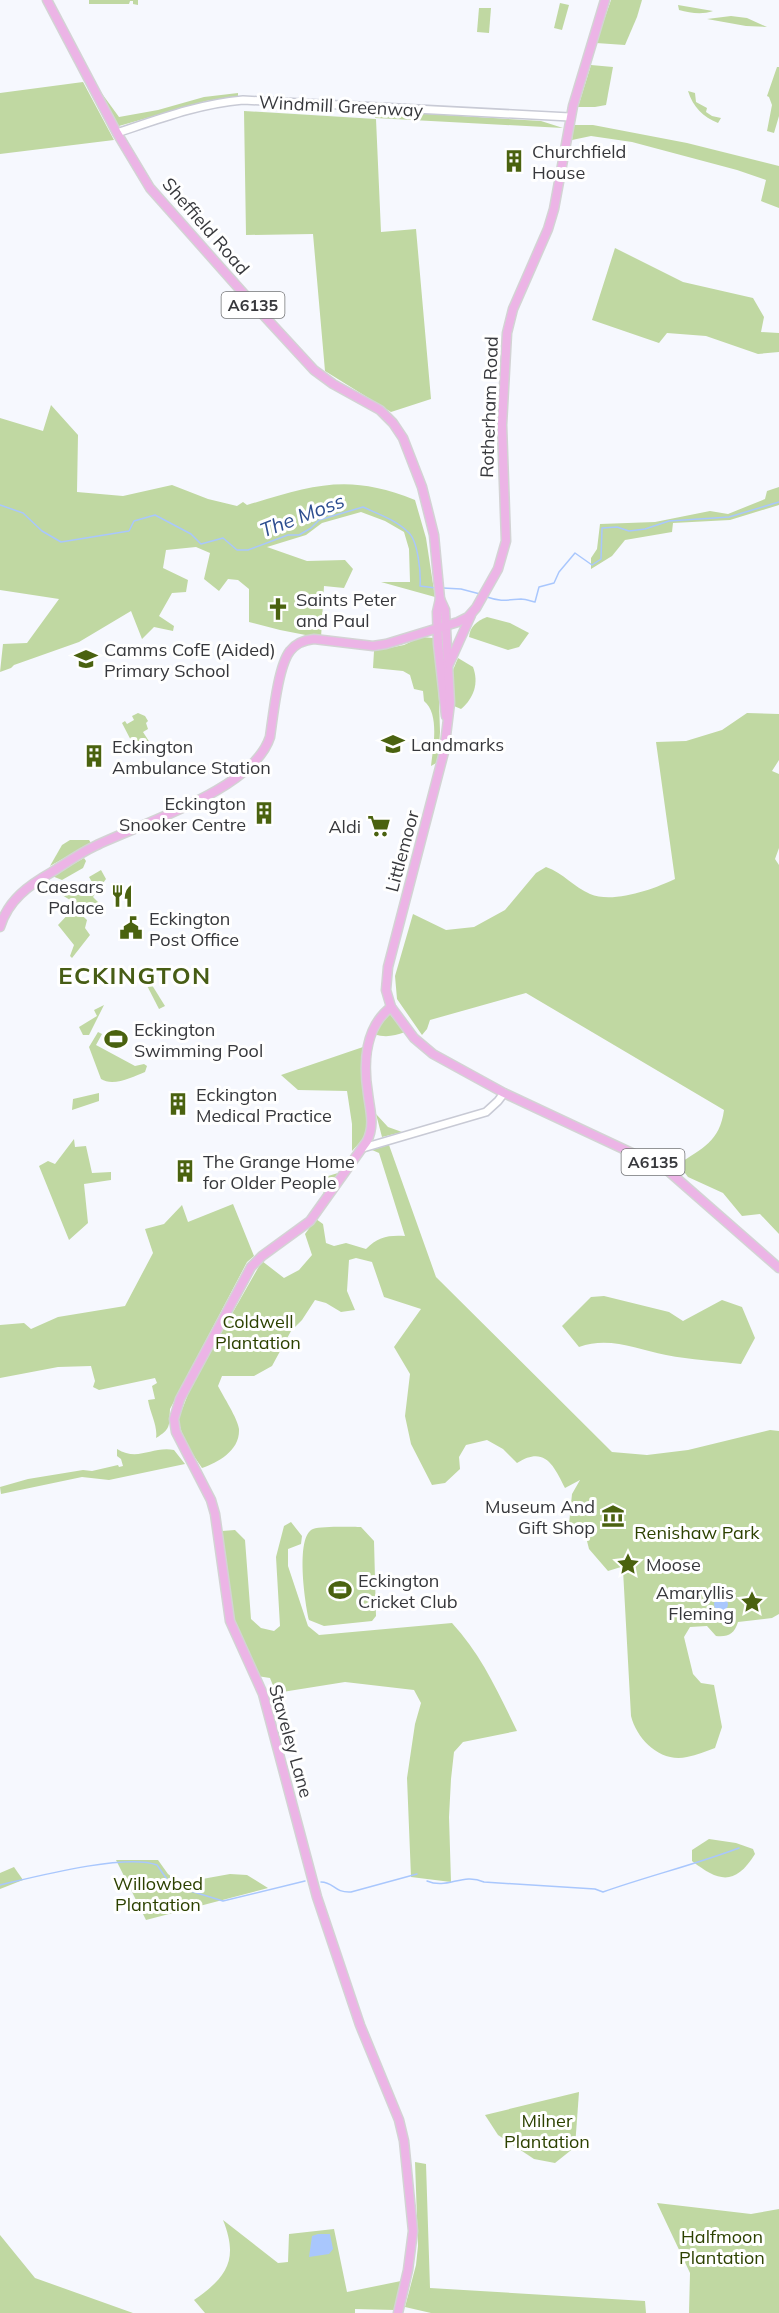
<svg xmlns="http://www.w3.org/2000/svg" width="779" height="2313" viewBox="0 0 779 2313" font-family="Mulish,sans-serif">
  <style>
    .green { fill: #c0d8a2 }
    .water { fill: #a9c7fd }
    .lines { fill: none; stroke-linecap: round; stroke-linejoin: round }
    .stream { stroke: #a9c7fd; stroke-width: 1.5 }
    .minor-casing { stroke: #c8cad5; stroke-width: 10 }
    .major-casing { stroke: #d3d3d4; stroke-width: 11 }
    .minor { stroke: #fff; stroke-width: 7 }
    .major { stroke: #ecb4e6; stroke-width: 8 }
    .labels { text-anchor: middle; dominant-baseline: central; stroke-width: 6; stroke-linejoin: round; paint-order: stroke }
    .shield { fill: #fff; stroke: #737476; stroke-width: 1.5 }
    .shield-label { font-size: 16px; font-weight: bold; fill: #37383c }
    .street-label { font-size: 18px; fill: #37383c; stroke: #fff }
    .poi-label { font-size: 18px; fill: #37383c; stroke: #fff; text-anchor: start }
    .park-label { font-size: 18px; fill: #2c4100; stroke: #fff }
    .water-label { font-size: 20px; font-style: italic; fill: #2d4e8f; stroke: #fff }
    .district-label { font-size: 24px; font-weight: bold; letter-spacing: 1.5px; fill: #475d15; stroke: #fff }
  </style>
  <rect width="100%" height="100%" fill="#f6f8fe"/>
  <g class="green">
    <path d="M89,0H138V5L133,4V1H130L129,4H89Z"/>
    <path d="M611,0H642L637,17L625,45L596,43Z"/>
    <path d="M560,3L569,5L562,30L554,28Z"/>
    <path d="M678,5L713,11C702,15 690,13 679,10Z"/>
    <path d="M479,8H491L489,33L477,32Z"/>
    <path d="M731,16L747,18L767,27L746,26L707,19Z"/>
    <path d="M591,65L613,67L606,105L595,107H578Z"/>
    <path d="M777,67H779V116L774,133L767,131L772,105L769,97L767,96Z"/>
    <path d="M92,80L119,117L158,110L204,97L238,93V96L206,101L119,126L115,124Z"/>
    <path d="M83,82L114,140L0,154V93Z"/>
    <path d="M688,91L695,93L696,102L707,108L706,112L712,116L721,118L718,123C703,117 693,107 688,91Z"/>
    <path d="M244,111L376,119L381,232L416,229L431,399L391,412L325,371L313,234L246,235Z"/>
    <path d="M380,111L541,121L563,128L375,118Z"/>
    <path d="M574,125H593L687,143L779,166V208L761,201L766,180L737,170L632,142L591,136L572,140Z"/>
    <path d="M615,248L683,282L753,298L764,317L761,332L779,333V352L758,354L706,336L667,333L659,343L592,320Z"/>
    <path d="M51,405L78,435L77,492L123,496L172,485L208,499L237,506L243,502L247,505C314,485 348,473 415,500L426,538L435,597L381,582H410L409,549L404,532L385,521L361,512L322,523L306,535L267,547L307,561L345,560L353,569L344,588L324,586L321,638L280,630L249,622V589L238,580L228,579L219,591L204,579L210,553L196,547L166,550L163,568L188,580L186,592L172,593L159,616L174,626L173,631L154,627L142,639L131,611L79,642L14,665L11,668L0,672L3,644L27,643L59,599L0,590V418L43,431Z"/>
    <path d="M779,487V505L730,520L673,523L672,532L625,540L612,556L591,569V558L597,549L600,524L655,522L710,511L728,514L765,499L767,491Z"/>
    <path d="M487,617L510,623L529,633L519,647L508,650L469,637C470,626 477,621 487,617Z"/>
    <path d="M421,637L433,638L437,641L440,732L438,762L431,766C433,748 440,714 424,701L423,691L414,689L410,675L403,671L373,668L374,651L404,645Z"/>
    <path d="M458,658L473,667C479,683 474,698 461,709L454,706L453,670Z"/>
    <path d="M138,713L145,716L148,721L146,723L148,729L143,732L152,746L138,754L122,723L125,721L127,724L134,720L132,716Z"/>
    <path d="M747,713L779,714V760L772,771L779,774V848L775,859L779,865V1234L760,1214L742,1216L723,1193L688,1177L678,1164C702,1149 720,1141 724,1110L526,993L430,1020L427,1029L422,1035L397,999L395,976L413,914L446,930L474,927L505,910L536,873L546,867C563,873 574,887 590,894C613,904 654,889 675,879L656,742L686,741L722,730Z"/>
    <path d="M70,840H89L91,843L50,866L62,845Z"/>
    <path d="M84,858L86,861L83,868L62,880L52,876Z"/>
    <path d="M101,870L106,879L93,897L99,903L93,909L97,916L93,915L88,907L83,908L62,895V892L82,881L83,884L92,882L89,877Z"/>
    <path d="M74,908L87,920L85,928L90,935L72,958L70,956L74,945L58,925Z"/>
    <path d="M142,969L165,1006L159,1009L139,970Z"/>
    <path d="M104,1005L89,1035H83L79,1027L97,1016L94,1010Z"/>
    <path d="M389,1013L405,1032C394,1036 385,1038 374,1034Z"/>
    <path d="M98,1032L102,1034L96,1045L135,1066L144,1064L147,1066L145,1072C133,1077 113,1087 101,1079L89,1047Z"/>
    <path d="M363,1047L361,1071L367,1118L366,1132L362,1140L352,1151V1124L347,1091L298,1090L281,1075Z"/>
    <path d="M99,1093V1101L72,1110L73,1099Z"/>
    <path d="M376,1114L388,1127L402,1132L382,1137Z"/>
    <path d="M74,1139L75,1147L86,1146L92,1173L111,1172V1180L84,1184L88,1223L69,1240L39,1166L48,1161L55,1164Z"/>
    <path d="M389,1145L436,1277L612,1452L647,1455L688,1450L770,1430L779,1431V1614L772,1618L738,1622C734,1634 729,1637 716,1636L707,1626L690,1627L684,1637L693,1674L701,1683L714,1685L722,1727L715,1748C706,1751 697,1755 687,1757C661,1763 637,1740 631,1716L623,1570L621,1567L608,1571L589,1549L586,1537L569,1524L572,1494L580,1480L565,1488C554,1466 545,1445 517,1463L503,1449L487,1440L466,1445L459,1457L460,1469L445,1483L432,1485L411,1444L405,1416L410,1374L394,1347L421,1309L384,1297L372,1262L356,1258L349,1260L347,1291L355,1310L341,1312L326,1303L315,1300L302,1320L291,1331L272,1366L254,1376H222L218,1386C223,1396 238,1419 239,1429C240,1451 218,1462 202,1468L185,1443L178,1420L192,1384L262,1261L284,1278L299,1270L312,1255L305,1234L316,1219L323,1224L326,1243L334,1246L346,1243L366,1249C378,1237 388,1235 405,1236L379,1153L372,1150Z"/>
    <path d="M338,1173L324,1193L315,1180Z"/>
    <path d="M233,1204L254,1256L247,1262L170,1409C169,1426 171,1429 156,1438C158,1426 150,1413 148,1400L155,1399L152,1386L157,1383L155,1378L99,1390L93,1387L95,1381L91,1366L58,1367L0,1378V1325L24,1323L31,1329L58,1317L125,1306L153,1253L145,1229L164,1224L182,1205L188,1222Z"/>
    <path d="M604,1296L669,1312L683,1321L722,1300L742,1307L755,1338L741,1364C717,1361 691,1360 666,1355C636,1349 609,1336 579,1347L562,1326L591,1297Z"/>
    <path d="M117,1449C138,1462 152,1446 174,1450L185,1464L109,1480L82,1477L1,1494L0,1487L28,1479L83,1470L92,1471L118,1465L119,1467L123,1466L121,1459L117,1456Z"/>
    <path d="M291,1522L302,1536L301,1544L288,1549V1566L308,1626L319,1635L452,1623C481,1654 499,1694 517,1731L463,1742L454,1752L451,1779L449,1817L451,1882L411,1877L407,1778L415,1724L421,1703L414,1690L345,1682L276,1693L270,1678L257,1676L237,1633L232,1613L222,1531L235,1530L245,1540L251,1619L261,1628L274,1631L280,1626L276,1557L284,1526Z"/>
    <path d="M361,1527L374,1541L376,1616L372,1621L324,1626L309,1620C305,1603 295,1536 313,1529C322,1526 351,1527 361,1527Z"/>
    <path d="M709,1839L736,1843L753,1849L755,1854C735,1886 719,1882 692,1861V1850Z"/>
    <path d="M116,1860H158L168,1874L180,1883L230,1874L247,1875L268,1888L146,1920Z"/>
    <path d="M14,1867L23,1880L0,1889V1873Z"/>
    <path d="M579,2092L575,2147L555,2163L534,2159L498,2135L485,2115Z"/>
    <path d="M415,2162L426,2164L430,2288L645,2301L646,2313H431L405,2307L416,2265L418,2246Z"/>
    <path d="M657,2203L751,2214L779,2209V2313H689L690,2273Z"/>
    <path d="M223,2220L278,2263L288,2262L289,2234L334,2229L347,2292L401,2281L395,2310L355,2309V2313H205L194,2300C227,2277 239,2260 223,2220Z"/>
    <path d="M0,2235L35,2278L133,2313H0Z"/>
  </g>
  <g class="water">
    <circle cx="721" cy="1604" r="7"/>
    <path d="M318,2234H330L333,2249L329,2254L309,2257L312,2236Z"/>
  </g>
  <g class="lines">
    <g class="stream">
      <path d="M0,505L23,513L42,531L61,542L129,531L134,521L155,515L191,534L201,544L223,538L237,550H248L288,535H299L311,528L319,520L363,507C378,514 396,520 408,532C418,540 421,573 420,586L436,588"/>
      <path d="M443,588L461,589L480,594"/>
      <path d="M487,597C501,602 507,600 521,599C525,599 531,601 535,602L539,587L554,583L559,572L575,553L592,565L601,559L602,528L617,527L629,531L645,529L669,521L729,517L779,502"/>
      <path d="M427,1881C448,1890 462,1872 484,1882L595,1889L603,1892C648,1876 694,1865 739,1848"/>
      <path d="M321,1882C334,1882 334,1893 351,1892L417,1874"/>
      <path d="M0,1885C34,1877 126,1853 157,1865L171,1885L223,1901L305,1881"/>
    </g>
    <g class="minor-casing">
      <g id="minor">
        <path d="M117,133C159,119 198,104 243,100L570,117"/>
        <path d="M363,1148L486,1112L498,1101L504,1093"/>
      </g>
    </g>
    <g class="major-casing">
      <g id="major">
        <path d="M47,0L117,133L150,188L244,294L314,370L333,384L380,410L393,423L403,438L422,487L434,535L440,599L437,612L438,644L446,716"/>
        <path d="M440,599L445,610L450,703L444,752L388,967L386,990L391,1007L414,1038L433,1054L504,1093L666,1169L779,1268"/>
        <path d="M449,664L471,615"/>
        <path d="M0,927C8,900 29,885 52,872C66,863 80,853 95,846C142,823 253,790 270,737C273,717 278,666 290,651C296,643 304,640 314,639L373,646L386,644L458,622L468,617L476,608L498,569L506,541L502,425L507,333L513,309L548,229L554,209L573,106L605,0"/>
        <path d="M391,1007C365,1027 363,1063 368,1094C370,1111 375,1125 367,1141L310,1221L262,1256L251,1267L180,1399L174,1419L176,1432L211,1500L215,1514L230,1621L263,1694L317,1897L360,2025L399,2120L404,2141L413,2231L408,2270L398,2313"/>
      </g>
    </g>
    <use href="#minor" class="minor"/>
    <use href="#major" class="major"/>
  </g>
  <defs>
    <g id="building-bare" transform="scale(1.8)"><path d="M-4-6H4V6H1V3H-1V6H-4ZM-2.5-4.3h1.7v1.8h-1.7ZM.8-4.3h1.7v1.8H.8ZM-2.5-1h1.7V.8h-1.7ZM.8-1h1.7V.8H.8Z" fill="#4a620f" stroke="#fff" stroke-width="2.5" paint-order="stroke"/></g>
    <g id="church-bare" transform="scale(1.8)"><path d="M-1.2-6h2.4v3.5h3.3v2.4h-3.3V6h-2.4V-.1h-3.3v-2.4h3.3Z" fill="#4a620f" stroke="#fff" stroke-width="2.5" paint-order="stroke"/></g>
    <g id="school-bare" transform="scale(1.8)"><path d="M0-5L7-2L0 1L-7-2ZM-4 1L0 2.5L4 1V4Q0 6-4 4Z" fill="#4a620f" stroke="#fff" stroke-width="2.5" paint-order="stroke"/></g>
    <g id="university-bare" transform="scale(1.8)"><path d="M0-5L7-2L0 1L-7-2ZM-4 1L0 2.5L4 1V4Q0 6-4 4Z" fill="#4a620f" stroke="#fff" stroke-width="2.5" paint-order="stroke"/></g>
    <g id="supermarket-bare" transform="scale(1.8)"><path d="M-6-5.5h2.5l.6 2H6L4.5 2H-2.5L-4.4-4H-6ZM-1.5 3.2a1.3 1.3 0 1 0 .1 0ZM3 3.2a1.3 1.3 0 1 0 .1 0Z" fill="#4a620f" stroke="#fff" stroke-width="2.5" paint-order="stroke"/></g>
    <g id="restaurant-bare" transform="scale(1.8)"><path d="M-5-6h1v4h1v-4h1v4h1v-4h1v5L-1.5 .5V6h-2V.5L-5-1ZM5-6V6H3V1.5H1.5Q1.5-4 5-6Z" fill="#4a620f" stroke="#fff" stroke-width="2.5" paint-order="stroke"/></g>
    <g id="civic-bare" transform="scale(1.8)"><path d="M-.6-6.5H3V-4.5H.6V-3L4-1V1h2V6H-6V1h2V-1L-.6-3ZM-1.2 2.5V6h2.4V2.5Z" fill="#4a620f" stroke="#fff" stroke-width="2.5" paint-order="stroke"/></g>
    <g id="stadium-bare" transform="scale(1.8)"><path d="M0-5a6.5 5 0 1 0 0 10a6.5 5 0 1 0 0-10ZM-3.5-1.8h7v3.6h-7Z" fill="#4a620f" stroke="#fff" stroke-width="2.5" paint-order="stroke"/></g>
    <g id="museum-bare" transform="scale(1.8)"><path d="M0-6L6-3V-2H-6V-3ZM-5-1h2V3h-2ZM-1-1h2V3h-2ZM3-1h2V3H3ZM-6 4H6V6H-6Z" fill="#4a620f" stroke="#fff" stroke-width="2.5" paint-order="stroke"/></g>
    <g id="sight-bare" transform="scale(1.8)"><path d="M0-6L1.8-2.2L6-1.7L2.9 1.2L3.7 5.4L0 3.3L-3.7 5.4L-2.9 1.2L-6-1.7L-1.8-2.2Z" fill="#4a620f" stroke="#fff" stroke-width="2.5" paint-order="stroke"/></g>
  </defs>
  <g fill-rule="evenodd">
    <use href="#building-bare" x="514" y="161"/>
    <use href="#church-bare" x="278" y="609"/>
    <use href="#school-bare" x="86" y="659"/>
    <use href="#university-bare" x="393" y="744"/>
    <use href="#building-bare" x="94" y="756"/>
    <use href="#building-bare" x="264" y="813"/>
    <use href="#supermarket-bare" x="379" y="826"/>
    <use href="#restaurant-bare" x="122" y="896"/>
    <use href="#civic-bare" x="131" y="928"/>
    <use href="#stadium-bare" x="116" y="1039"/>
    <use href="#building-bare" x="178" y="1104"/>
    <use href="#building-bare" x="185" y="1171"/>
    <use href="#museum-bare" x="613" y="1516"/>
    <use href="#sight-bare" x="628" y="1564"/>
    <use href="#stadium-bare" x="340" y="1590"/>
    <use href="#sight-bare" x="752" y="1602"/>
  </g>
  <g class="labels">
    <g class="shield">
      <rect x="221.5" y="292" width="63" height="26" rx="4.5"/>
      <rect x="621.5" y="1149" width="63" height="26" rx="4.5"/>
    </g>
    <g class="shield-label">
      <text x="253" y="305">A6135</text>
      <text x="653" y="1162">A6135</text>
    </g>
    <g class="street-label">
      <text transform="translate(341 106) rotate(3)">Windmill Greenway</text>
      <text transform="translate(206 226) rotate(49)">Sheffield Road</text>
      <text transform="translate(489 407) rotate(-88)">Rotherham Road</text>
      <text transform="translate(402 851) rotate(-75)">Littlemoor</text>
      <text transform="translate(291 1741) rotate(74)">Staveley Lane</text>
    </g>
    <g class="poi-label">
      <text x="532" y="151">Churchfield<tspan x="532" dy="21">House</tspan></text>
      <text x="296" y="599">Saints Peter<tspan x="296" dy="21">and Paul</tspan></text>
      <text x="104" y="649">Camms CofE (Aided)<tspan x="104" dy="21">Primary School</tspan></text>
      <text x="411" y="744">Landmarks</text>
      <text x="112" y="746">Eckington<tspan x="112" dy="21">Ambulance Station</tspan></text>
      <text x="246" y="803" text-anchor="end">Eckington<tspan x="246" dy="21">Snooker Centre</tspan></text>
      <text x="361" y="826" text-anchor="end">Aldi</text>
      <text x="104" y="886" text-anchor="end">Caesars<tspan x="104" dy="21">Palace</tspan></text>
      <text x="149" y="918">Eckington<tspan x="149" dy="21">Post Office</tspan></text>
      <text x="134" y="1029">Eckington<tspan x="134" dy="21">Swimming Pool</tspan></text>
      <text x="196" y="1094">Eckington<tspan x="196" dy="21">Medical Practice</tspan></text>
      <text x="203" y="1161">The Grange Home<tspan x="203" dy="21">for Older People</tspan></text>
      <text x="595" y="1506" text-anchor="end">Museum And<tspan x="595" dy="21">Gift Shop</tspan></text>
      <text x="646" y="1564">Moose</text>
      <text x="358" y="1580">Eckington<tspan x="358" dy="21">Cricket Club</tspan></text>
      <text x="734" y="1592" text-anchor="end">Amaryllis<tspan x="734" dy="21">Fleming</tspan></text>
    </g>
    <g class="park-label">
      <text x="258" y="1321">Coldwell<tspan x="258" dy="21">Plantation</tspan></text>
      <text x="697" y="1532">Renishaw Park</text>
      <text x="158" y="1883">Willowbed<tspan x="158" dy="21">Plantation</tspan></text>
      <text x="547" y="2120">Milner<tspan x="547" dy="21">Plantation</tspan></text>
      <text x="722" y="2236">Halfmoon<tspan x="722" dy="21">Plantation</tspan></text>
    </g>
    <g class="water-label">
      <text transform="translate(302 515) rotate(-21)">The Moss</text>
    </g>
    <g class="district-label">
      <text x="135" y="975">ECKINGTON</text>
    </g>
  </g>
</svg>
